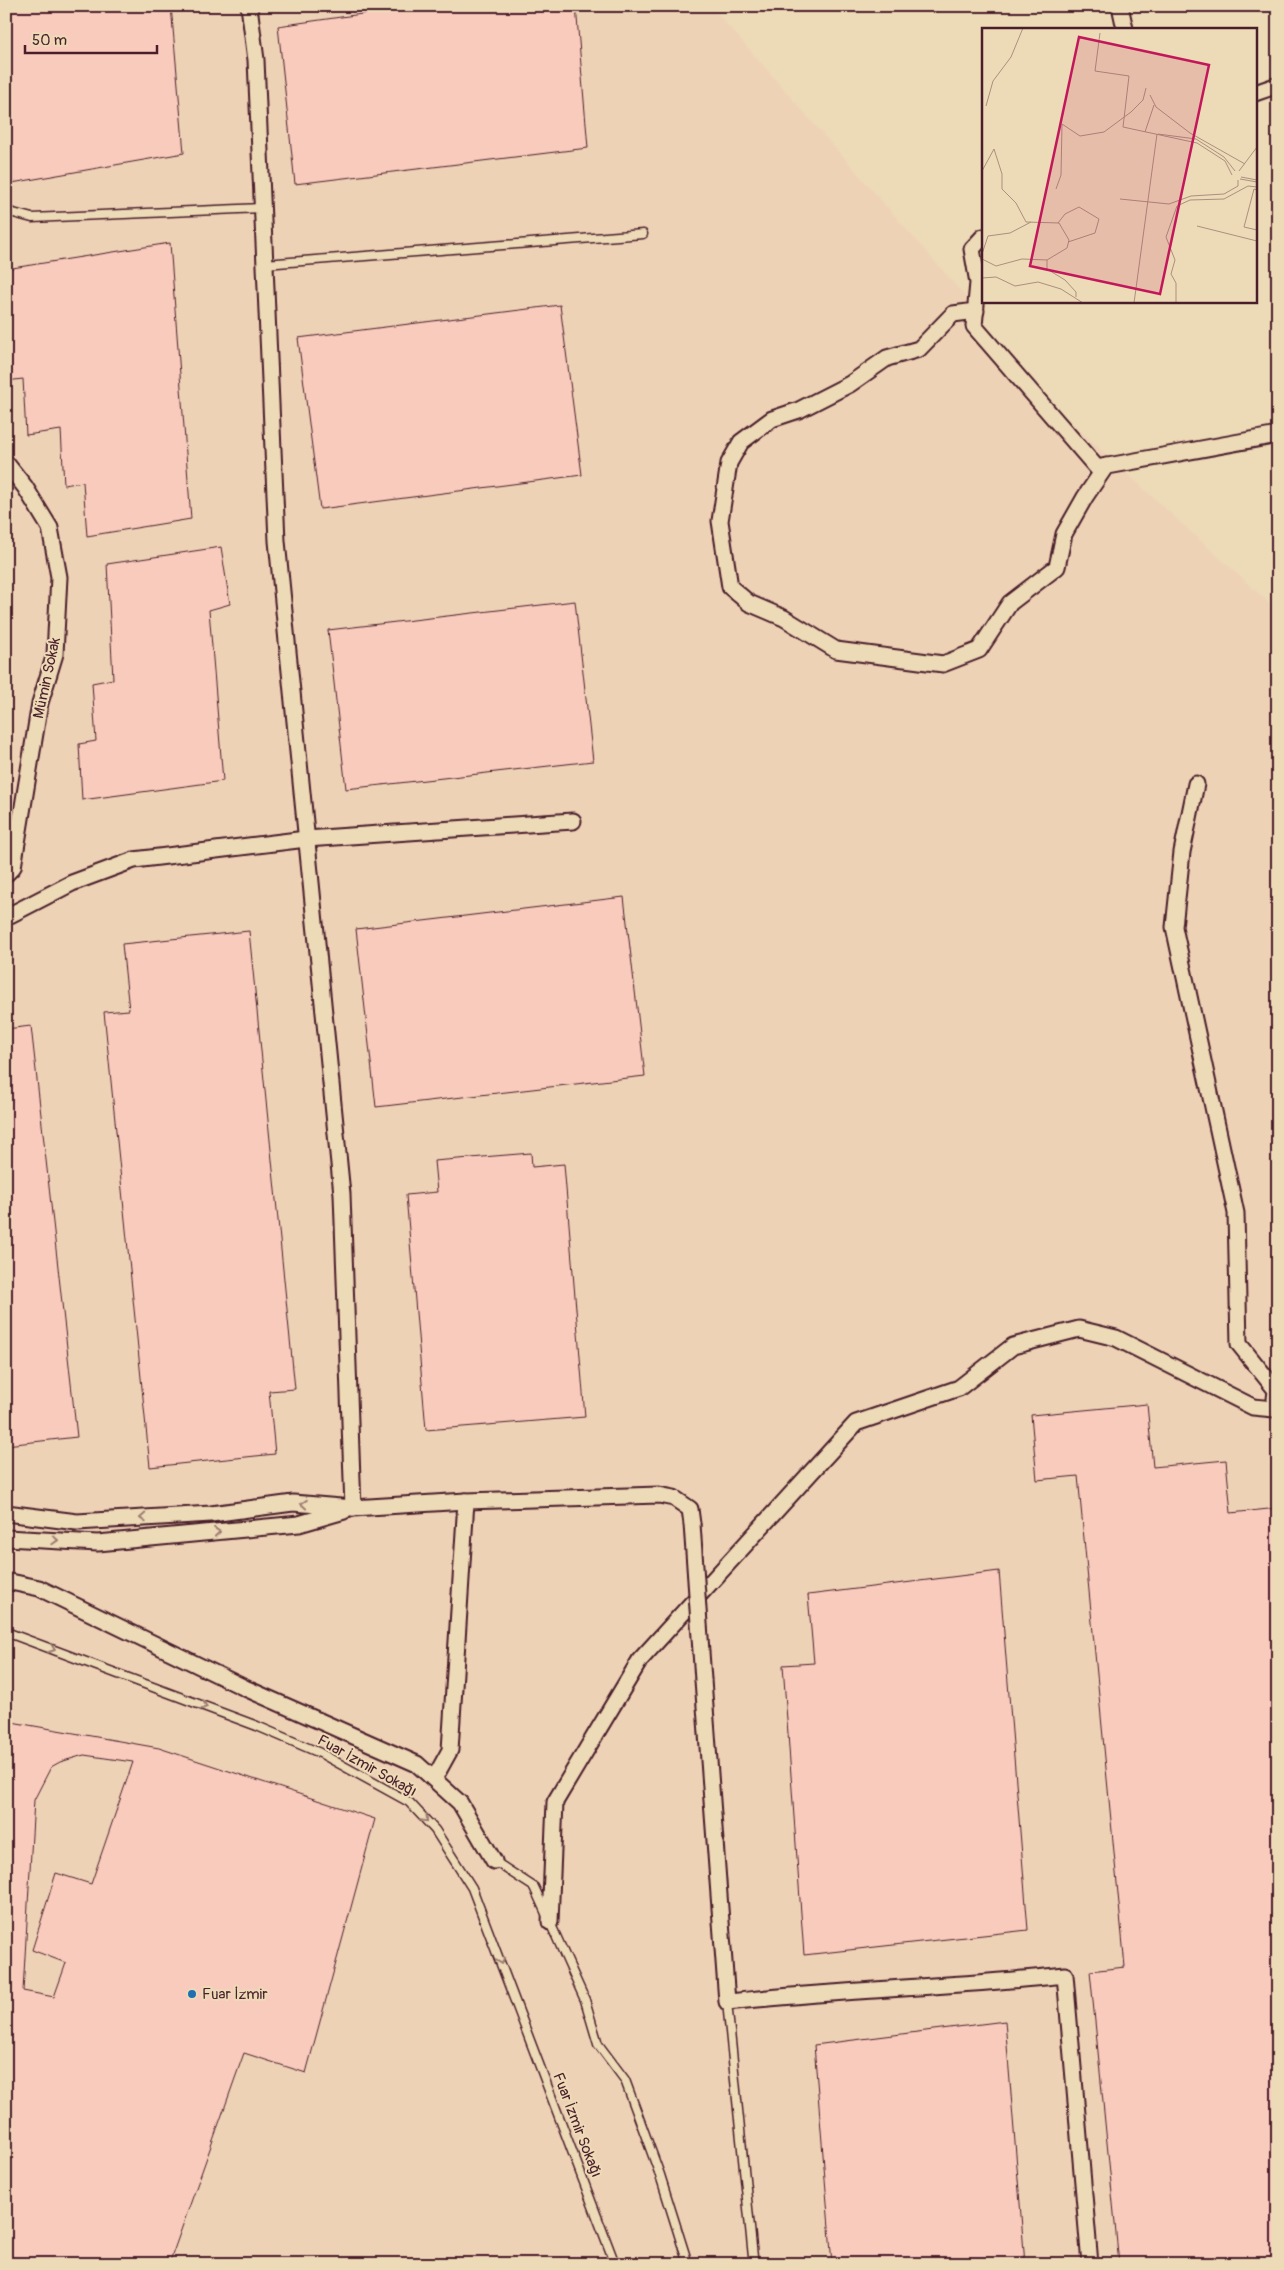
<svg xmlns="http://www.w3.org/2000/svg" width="1284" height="2270" viewBox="0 0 1284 2270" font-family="Pangolin,sans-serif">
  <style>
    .built { fill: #eed2b6 }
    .building { fill: #f9cbbd; stroke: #4a1f2b; fill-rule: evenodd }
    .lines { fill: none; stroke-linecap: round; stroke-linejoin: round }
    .service-casing { stroke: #4a1f2b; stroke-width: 11 }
    .minor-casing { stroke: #4a1f2b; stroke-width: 19 }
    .service { stroke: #eddab7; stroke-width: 8 }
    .minor { stroke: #eddab7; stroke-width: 15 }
    .minor-bridge-casing { stroke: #4a1f2b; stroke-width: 19; stroke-linecap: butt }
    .minor-bridge { stroke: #eddab7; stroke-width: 15 }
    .oneway { stroke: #9c7c71 }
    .poi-dot { fill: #1f6fb2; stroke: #eddab7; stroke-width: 2 }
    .labels { text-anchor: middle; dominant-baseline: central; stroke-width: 4; stroke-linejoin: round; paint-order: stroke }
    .street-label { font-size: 15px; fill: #4a1f2b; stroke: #eddab7 }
    .poi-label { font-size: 15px; fill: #4a1f2b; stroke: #eddab7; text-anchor: start }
    .inset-road { fill: none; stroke: #ac8f7f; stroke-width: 1 }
    .view { fill: #c2185b; fill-opacity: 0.15; stroke: #c2185b; stroke-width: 2.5 }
    .inset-edge { fill: none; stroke: #4a1f2b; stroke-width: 2.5 }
  </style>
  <rect width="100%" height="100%" fill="#eddab7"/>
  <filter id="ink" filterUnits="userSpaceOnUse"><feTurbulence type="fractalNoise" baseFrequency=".02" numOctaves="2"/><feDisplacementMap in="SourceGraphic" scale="10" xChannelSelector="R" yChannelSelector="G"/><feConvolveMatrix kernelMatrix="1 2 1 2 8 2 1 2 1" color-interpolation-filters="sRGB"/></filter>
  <g filter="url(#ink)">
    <path class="built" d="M6,6H711L972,304L953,315L1278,611V2264H6Z"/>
    <g class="building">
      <path d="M6,6H171L184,153L6,184Z"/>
      <path d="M418,6H576L588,148L295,184L278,26Z"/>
      <path d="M170,243L191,519L87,536L83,482L64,485L61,430L26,435L23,379L6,381V269Z"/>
      <path d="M560,305L582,475L320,509L298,338Z"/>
      <path d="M221,547L230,604L209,610L223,781L82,800L79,744L96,741L92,683L113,679L107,564Z"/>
      <path d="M575,601L593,761L346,789L328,630Z"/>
      <path d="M624,897L645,1076L376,1107L356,929Z"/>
      <path d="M249,931L295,1389L269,1391L275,1454L150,1467L104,1012L129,1010L122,944Z"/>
      <path d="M31,1026L77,1437L6,1445V1029Z"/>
      <path d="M531,1153L532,1167L564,1164L585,1417L426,1430L406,1195L437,1192L434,1161Z"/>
      <path d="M1147,1404L1153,1467L1226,1460L1231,1513L1278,1508V2264H1119L1090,1971L1125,1967L1078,1476L1037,1480L1031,1415Z"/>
      <path d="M999,1571L1028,1930L804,1955L783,1665L814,1663L808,1595Z"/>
      <path d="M6,1721L159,1748L375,1819L306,2073L244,2053L169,2264H6ZM84,1755L133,1762L91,1884L56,1873L32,1950L66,1963L54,1997L23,1991L34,1800L51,1767L60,1762Z"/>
      <path d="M1005,2021L1025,2264H832L814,2045Z"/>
    </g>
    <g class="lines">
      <g class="service-casing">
        <g id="service">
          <path d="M6,211L32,218L262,208"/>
          <path d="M265,264L643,234"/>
          <path d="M6,1632L257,1726L320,1753L409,1802L435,1830L472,1888L615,2264"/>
          <path d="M494,1861L534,1887L585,2000L598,2044L625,2080L660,2175L688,2264"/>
          <path d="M727,2002L753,2257L751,2264"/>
        </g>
      </g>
      <g class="minor-casing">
        <g id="minor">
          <path d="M249,6L256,60L277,541L342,1194L353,1508"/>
          <path d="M1120,6L1125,29"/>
          <path d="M1255,93L1278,85"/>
          <path d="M983,237L972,249L978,283L974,326L1097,468L1278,435"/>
          <path d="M976,311L953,314L919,349L887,358L850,384L799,410L772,419L741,442L729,463L720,521L730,587L749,603L784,618L836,650L943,664L979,650L1010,603L1057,567L1064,534L1085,497L1106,466"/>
          <path d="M6,463L25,487L50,528L59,577L55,654L40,703L13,867L6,874"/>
          <path d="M6,917L72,883L134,860L306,839L573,821"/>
          <path d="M6,1513L77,1522L211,1514L293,1503L353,1508L466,1501L659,1495L674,1498L690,1509L692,1524"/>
          <path d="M6,1538L98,1543L299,1524L344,1511"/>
          <path d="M6,1581L39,1588L245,1688L417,1764L460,1803L494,1861"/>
          <path d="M703,1680L727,2002C840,1990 953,1987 1065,1975L1090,2264"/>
          <path d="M434,1779L450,1750L466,1501"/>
          <path d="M550,1922L555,1802L640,1660L856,1423L959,1388L1013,1346L1079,1329L1116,1338L1253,1407L1274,1409L1276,1390L1239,1344L1236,1213L1174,927L1182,852L1196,784"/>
        </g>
      </g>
      <use href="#service" class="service"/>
      <use href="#minor" class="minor"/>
      <g class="minor-bridge-casing">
        <path id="minor-bridge" d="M692,1524L703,1680"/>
      </g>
      <use href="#minor-bridge" class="minor-bridge"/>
    </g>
    <defs><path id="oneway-chevron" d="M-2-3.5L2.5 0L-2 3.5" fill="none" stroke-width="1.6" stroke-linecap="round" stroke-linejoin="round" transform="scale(1.25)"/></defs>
    <g class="oneway">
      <use href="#oneway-chevron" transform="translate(304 1504) rotate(-175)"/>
      <use href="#oneway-chevron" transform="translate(143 1518) rotate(177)"/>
      <use href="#oneway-chevron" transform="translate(217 1532) rotate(-5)"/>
      <use href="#oneway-chevron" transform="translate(55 1540) rotate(3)"/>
      <use href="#oneway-chevron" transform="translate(52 1649) rotate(20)"/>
      <use href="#oneway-chevron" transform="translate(204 1706) rotate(20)"/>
      <use href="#oneway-chevron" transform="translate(425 1819) rotate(46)"/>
      <use href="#oneway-chevron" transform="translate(501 1961) rotate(69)"/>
    </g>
  </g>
  <circle class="poi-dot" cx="192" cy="1994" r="5"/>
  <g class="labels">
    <g class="street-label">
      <text transform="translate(47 678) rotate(-78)">Mümin Sokak</text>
      <text transform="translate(367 1766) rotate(29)">Fuar İzmir Sokağı</text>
      <text transform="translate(577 2125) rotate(69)">Fuar İzmir Sokağı</text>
    </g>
    <g class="poi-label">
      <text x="202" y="1994">Fuar İzmir</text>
    </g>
  </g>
  <g transform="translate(982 28)">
    <rect width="275" height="275" fill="#eddab7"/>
    <path class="inset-road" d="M118,5L113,43L147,48L141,99L215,115L243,133L250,147M168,67L174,79L208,105L263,136M4,78L11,53L29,29L41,0M163,104L172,77M176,106L214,111L242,129L253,143M0,143L12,121L20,146V161L34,175L44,194L77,195L87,212L85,220L65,232V241L83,252L94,264V269M257,143L275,119M259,149L275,152M258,151L275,154M74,161L79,147L80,96L98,108L122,104L149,84L161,72L164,60M275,162L272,161L262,199L275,202M138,171L187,176L209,168L242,166L256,158V152M76,195L83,186L97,179L117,191L113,205L86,214M215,198L275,213M0,226L6,208L28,205L49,194M0,231L14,238L40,231L65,232M0,250L14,249L33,258L56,254L79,261L101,275M152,275L175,106M194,275V255L189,246L193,232L184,209L195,178L208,172L242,171L266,158L275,159"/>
    <path class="view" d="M97,9L227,37L178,266L48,238Z"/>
    <rect width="275" height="275" class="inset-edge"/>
  </g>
  <rect width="1284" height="2270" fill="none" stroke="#eddab7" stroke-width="25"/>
  <rect x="12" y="12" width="1259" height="2245" fill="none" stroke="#4a1f2b" stroke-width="2" filter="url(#ink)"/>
  <path d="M25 45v8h132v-8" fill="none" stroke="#4a1f2b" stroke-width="2.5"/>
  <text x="32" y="45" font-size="15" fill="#4a1f2b" stroke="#eddab7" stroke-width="4" paint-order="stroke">50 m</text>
</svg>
